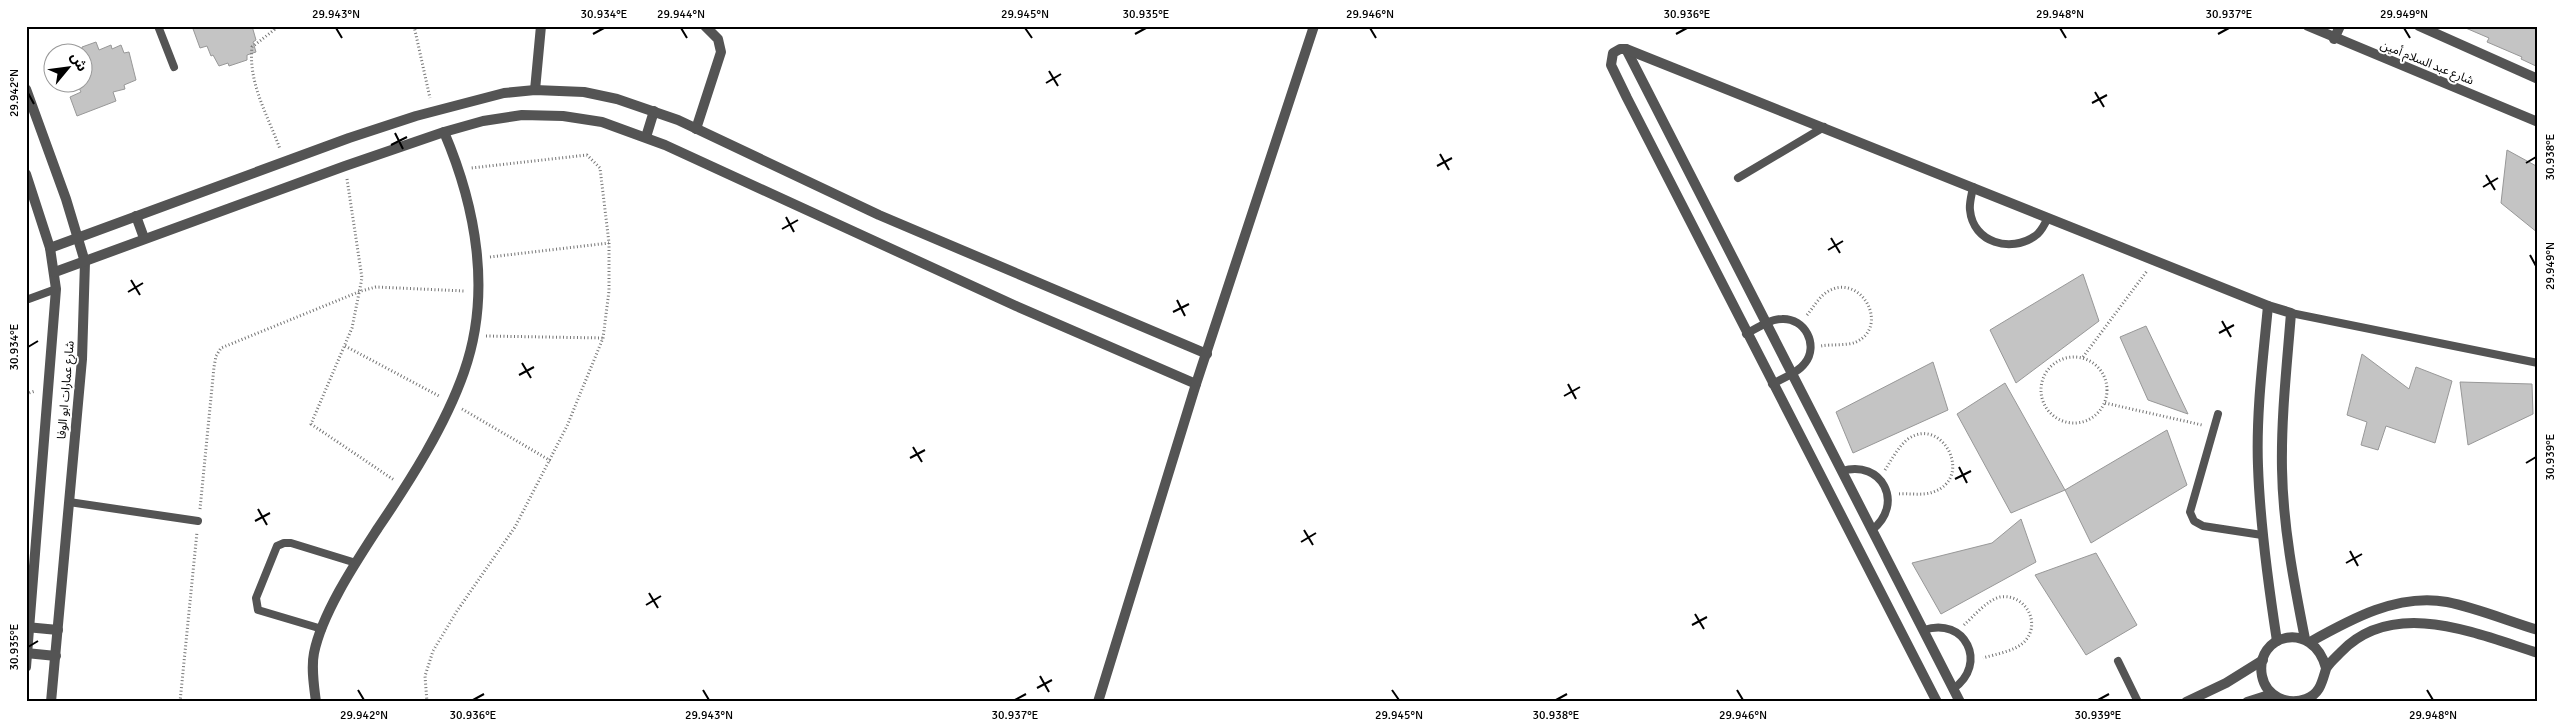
<svg xmlns="http://www.w3.org/2000/svg" width="2564" height="728" viewBox="0 0 2564 728" font-family="Signika,'Noto Sans Arabic',sans-serif">
  <style>
    .building { fill: #c4c4c4; stroke: #989898 }
    .lines { fill: none; stroke-linecap: round; stroke-linejoin: round }
    .path { stroke: #767676; stroke-width: 3; stroke-dasharray: 1 2.5; stroke-linecap: butt }
    .service { stroke: #545454; stroke-width: 8 }
    .minor { stroke: #545454; stroke-width: 10 }
    .tertiary { stroke: #545454; stroke-width: 10 }
    .ticks { fill: none; stroke: #000; stroke-width: 2 }
    .labels { text-anchor: middle; dominant-baseline: central; stroke-width: 4; stroke-linejoin: round; paint-order: stroke }
    .street-label { font-size: 12px; fill: #000; stroke: #fff }
    .neatline { fill: none; stroke: #000; stroke-width: 2 }
    .ticks-label { font-size: 12px; text-anchor: middle; fill: #000 }
  </style>
  <rect width="100%" height="100%" fill="#fff"/>
  <g class="building">
    <path d="M192,26H252L256,40L253,42L256,52L247,55V60L229,66L228,63L219,66L213,55L211,56L207,46L200,48Z"/>
    <path d="M2461,26H2538V67L2521,59L2522,57L2487,42L2489,38Z"/>
    <path d="M96,42L99,50L111,45L112,49L121,45L124,53L129,52L136,80L124,85L125,89L113,92L116,101L77,116L70,97L81,92L79,88L82,86V47Z"/>
    <path d="M2507,150L2538,167V233L2501,203Z"/>
    <path d="M2083,274L2099,321L2016,383L1990,330Z"/>
    <path d="M2146,326L2188,414L2148,400L2120,337Z"/>
    <path d="M2362,354L2409,389L2416,367L2452,381L2435,443L2386,426L2378,450L2361,445L2367,422L2347,415Z"/>
    <path d="M1933,362L1948,410L1853,453L1836,412Z"/>
    <path d="M2460,382L2532,384L2533,414L2468,445Z"/>
    <path d="M2005,383L2065,490L2011,513L1957,414Z"/>
    <path d="M2167,430L2187,485L2091,543L2065,490Z"/>
    <path d="M2021,519L2036,562L1941,614L1912,563L1992,543Z"/>
    <path d="M2096,553L2137,625L2086,655L2035,575Z"/>
  </g>
  <g class="lines">
    <g class="path">
      <path d="M276,26L274,30L252,47C248,83 268,116 280,149"/>
      <path d="M414,26L430,98"/>
      <path d="M347,179L362,278L352,328L311,424L394,480"/>
      <path d="M490,257L609,243"/>
      <path d="M1807,315C1813,308 1819,297 1827,292C1860,271 1891,326 1856,342C1847,346 1831,344 1821,346"/>
      <path d="M486,336L603,338"/>
      <path d="M345,346L439,396"/>
      <circle cx="2074" cy="390" r="33"/>
      <path d="M2083,357L2147,271"/>
      <path d="M26,394L35,391"/>
      <path d="M2105,403L2202,425"/>
      <path d="M462,409L551,461"/>
      <path d="M1885,470C1892,459 1898,447 1908,439C1942,415 1975,478 1933,492C1923,496 1908,493 1898,494"/>
      <path d="M200,509L214,367L216,356L221,348L361,291L376,287L465,291"/>
      <path d="M1964,625C1974,616 1987,600 2000,597C2024,593 2042,622 2025,641C2016,651 1996,654 1983,658"/>
      <path d="M180,702L197,532"/>
      <path d="M427,702L425,676L433,651L457,611L515,527L567,426L603,338L609,291V243L600,168L587,155L471,168"/>
    </g>
    <g class="service">
      <path d="M158,26L174,67"/>
      <path d="M1738,178L1824,127"/>
      <path d="M1973,187C1972,194 1969,203 1970,210C1973,243 2011,253 2035,236C2041,233 2045,223 2048,218"/>
      <path d="M26,300L56,289"/>
      <path d="M2291,313L2538,363"/>
      <path d="M1746,334C1757,328 1770,319 1782,319C1805,318 1819,345 1805,363C1798,373 1783,378 1772,384"/>
      <path d="M2218,414L2190,512L2194,521L2203,526L2262,535"/>
      <path d="M1842,471C1882,459 1905,504 1872,530"/>
      <path d="M69,502L198,521"/>
      <path d="M322,629L258,610L256,598L277,546L284,543H291L356,563"/>
      <path d="M1924,630C1965,616 1989,664 1953,689"/>
      <path d="M2118,661L2138,702"/>
    </g>
    <g class="minor">
      <path d="M1626,49L1960,702"/>
      <path d="M26,89L66,199L85,262L82,359L51,702"/>
      <path d="M535,90L541,26"/>
      <path d="M696,129L721,52L718,39L705,26"/>
      <path d="M646,137L654,111"/>
      <path d="M26,174L50,248L56,289L26,667"/>
      <path d="M136,216L144,238"/>
      <path d="M50,248L349,138L416,116L504,93L535,90L584,92L617,99L678,120L879,215L1207,354"/>
      <path d="M55,272L345,166L444,132L483,121L522,115L563,116L602,122L665,145L1016,306L1196,384"/>
      <path d="M2268,306C2263,359 2256,413 2258,466C2260,525 2268,583 2277,641"/>
      <path d="M26,627L58,630"/>
      <path d="M2310,642C2351,619 2398,593 2447,602C2477,608 2508,621 2538,630"/>
      <path d="M26,653L56,656"/>
      <path d="M2326,668C2313,619 2254,634 2262,676C2266,696 2287,706 2306,699C2320,694 2322,682 2326,669C2328,664 2336,657 2341,652C2394,597 2477,634 2538,653"/>
      <path d="M316,702C314,686 311,668 314,653C322,613 356,562 378,528C410,481 445,426 464,372C492,293 476,207 444,132"/>
      <path d="M1098,702L1196,384L1314,26"/>
      <path d="M1937,702L1627,98L1611,65L1613,53L1620,49H1626L2268,306L2291,313C2287,365 2281,417 2282,469C2283,527 2294,583 2305,639"/>
      <path d="M2186,702L2226,683L2263,660"/>
      <path d="M2247,702L2272,694"/>
    </g>
    <g class="tertiary">
      <path d="M2308,26L2538,122"/>
      <path d="M2419,26L2538,79"/>
      <path d="M2334,39L2340,26"/>
    </g>
  </g>
  <path class="ticks" d="M336,28L342,38M681,28L687,38M1025,28L1032,38M1370,28L1376,38M2060,28L2066,38M2404,28L2410,38M593,34L604,28M1135,34L1146,28M1676,34L1687,28M2218,34L2229,28M1049,71L1058,86M1046,83L1061,74M2095,92L2104,107M28,93L34,104M2092,103L2107,95M395,133L403,149M391,145L407,137M1440,154L1449,170M2526,163L2536,157M1437,166L1452,158M2486,175L2495,190M2483,187L2498,178M786,217L794,232M782,229L798,220M1831,238L1840,253M1828,250L1843,241M2530,255L2536,266M131,280L140,295M128,292L143,283M1177,300L1185,316M1173,312L1189,304M2222,321L2231,337M2219,333L2234,325M28,347L38,341M522,363L531,378M519,375L534,367M1568,384L1576,399M1564,396L1580,387M913,447L922,462M910,458L925,450M2526,463L2536,457M1959,467L1967,483M1955,479L1971,471M258,509L267,525M255,521L270,513M1304,530L1313,545M1301,542L1316,533M2350,551L2358,566M2346,563L2362,554M649,593L658,608M646,605L661,596M1695,614L1704,629M1692,625L1707,617M28,647L38,641M1040,676L1049,692M1037,688L1052,680M358,690L364,700M703,690L709,700M1392,690L1399,700M1737,690L1743,700M2427,690L2433,700M473,700L484,694M1015,700L1026,694M1556,700L1567,694M2098,700L2109,694"/>
  <g class="labels">
    <g class="street-label">
      <text transform="translate(2427 63) rotate(22)">شارع عبد السلام أمين</text>
      <text transform="translate(66 390) rotate(-85)">شارع عمارات ابو الوفا</text>
    </g>
  </g>
  <rect width="2564" height="728" fill="none" stroke="#ffffff" stroke-width="55"/>
  <g transform="translate(68 68) rotate(61)"><circle r="24" fill="#ffffff" stroke="#999999"/>
  <path d="M0-4L9 19L0 12L-9 19Z" fill="#000000"/>
  <text y="-8" font-size="14" font-weight="bold" text-anchor="middle" fill="#000000">ش</text>
  </g>
  <rect x="28" y="28" width="2508" height="672" class="neatline"/>
  <g class="ticks-label">
    <text x="336" y="18">29.943°N</text>
    <text x="604" y="18">30.934°E</text>
    <text x="681" y="18">29.944°N</text>
    <text x="1025" y="18">29.945°N</text>
    <text x="1146" y="18">30.935°E</text>
    <text x="1370" y="18">29.946°N</text>
    <text x="1687" y="18">30.936°E</text>
    <text x="2060" y="18">29.948°N</text>
    <text x="2229" y="18">30.937°E</text>
    <text x="2404" y="18">29.949°N</text>
    <text transform="translate(14 93) rotate(-90)" y="4">29.942°N</text>
    <text transform="translate(2550 157) rotate(-90)" y="4">30.938°E</text>
    <text transform="translate(2550 266) rotate(-90)" y="4">29.949°N</text>
    <text transform="translate(14 347) rotate(-90)" y="4">30.934°E</text>
    <text transform="translate(2550 457) rotate(-90)" y="4">30.939°E</text>
    <text transform="translate(14 647) rotate(-90)" y="4">30.935°E</text>
    <text x="364" y="719">29.942°N</text>
    <text x="473" y="719">30.936°E</text>
    <text x="709" y="719">29.943°N</text>
    <text x="1015" y="719">30.937°E</text>
    <text x="1399" y="719">29.945°N</text>
    <text x="1556" y="719">30.938°E</text>
    <text x="1743" y="719">29.946°N</text>
    <text x="2098" y="719">30.939°E</text>
    <text x="2433" y="719">29.948°N</text>
  </g>
</svg>
